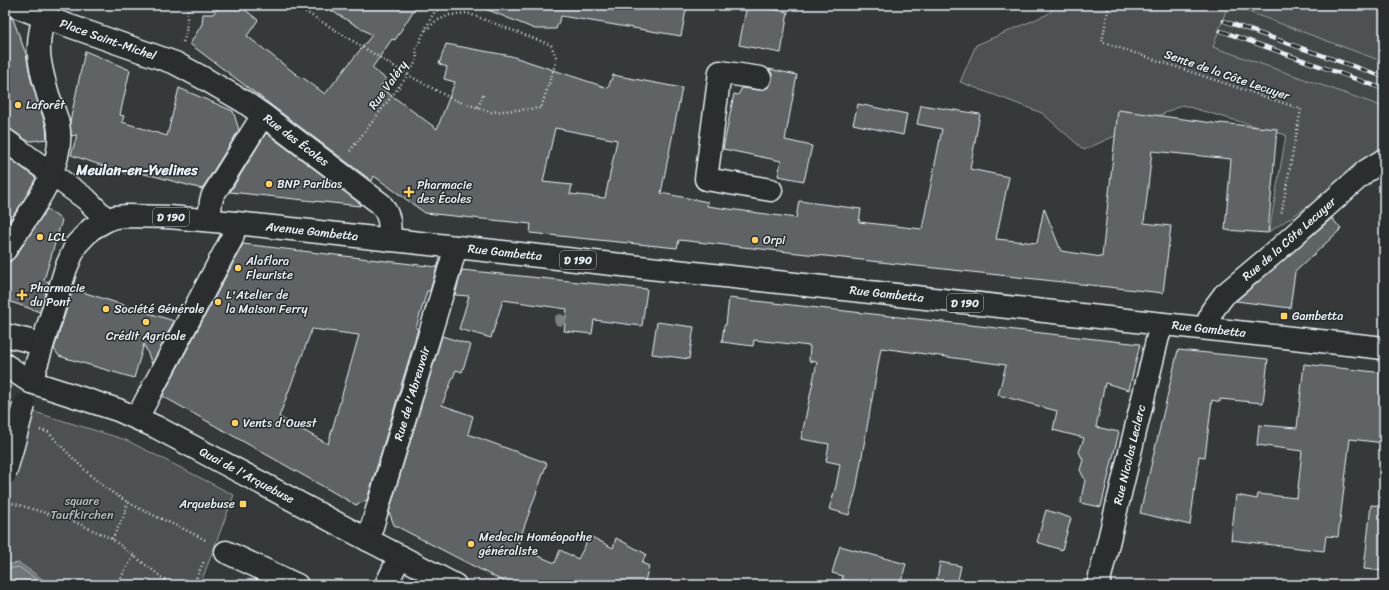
<svg xmlns="http://www.w3.org/2000/svg" width="1389" height="590" viewBox="0 0 1389 590" font-family="Sriracha,sans-serif">
  <style>
    .built { fill: #424647 }
    .green { fill: #4d5152; stroke: #9aa1a5 }
    .water { fill: #707579; stroke: #a0a7ac }
    .lines { fill: none; stroke-linecap: round; stroke-linejoin: round }
    .shore { stroke: #b8bfc5; stroke-width: 1 }
    .building { fill: #5f6365; stroke: #e8f1f8; fill-rule: evenodd }
    .minor-casing { stroke: #e8f1f8; stroke-width: 25 }
    .major-casing { stroke: #e8f1f8; stroke-width: 25 }
    .path { stroke: #e8f1f8; stroke-width: 2.5; stroke-dasharray: 1 3; stroke-linecap: butt }
    .minor { stroke: #2a2d2e; stroke-width: 22 }
    .major { stroke: #2a2d2e; stroke-width: 22 }
    .rail-casing { stroke: #e8f1f8; stroke-width: 4.5 }
    .rail { stroke: #2a2d2e; stroke-width: 3; stroke-dasharray: 9; stroke-linecap: butt }
    .minor-bridge-casing { stroke: #e8f1f8; stroke-width: 25; stroke-linecap: butt }
    .minor-bridge { stroke: #2a2d2e; stroke-width: 22 }
    .tree { fill: #7a7f83 }
    .poi-dot { fill: #ffd166; stroke: #2a2d2e; stroke-width: 1.5 }
    .labels { text-anchor: middle; dominant-baseline: central; stroke-width: 3; stroke-linejoin: round; paint-order: stroke }
    .shield { fill: #2a2d2e; stroke: #afb6bb; stroke-width: 1 }
    .shield-label { font-size: 11px; font-weight: bold; fill: #e8f1f8 }
    .street-label { font-size: 12px; fill: #e8f1f8; stroke: #2a2d2e }
    .poi-label { font-size: 12px; fill: #e8f1f8; stroke: #2a2d2e; text-anchor: start }
    .park-label { font-size: 12px; fill: #b2b9be; stroke: #2a2d2e }
    .quarter-label { font-size: 14px; font-weight: bold; fill: #e8f1f8; stroke: #2a2d2e }
  </style>
  <rect width="100%" height="100%" fill="#35393a"/>
  <filter id="ink" filterUnits="userSpaceOnUse"><feTurbulence type="fractalNoise" baseFrequency=".025" numOctaves="2"/><feDisplacementMap in="SourceGraphic" scale="8" xChannelSelector="R" yChannelSelector="G"/><feConvolveMatrix kernelMatrix="1 2 1 2 8 2 1 2 1" color-interpolation-filters="sRGB"/></filter>
  <g filter="url(#ink)">
    <path class="built" d="M1228,5L1384,62V107L1213,47Z"/>
    <g class="green">
      <path d="M1056,5H1228L1213,47L1384,107V156L1269,232L1286,135L1182,105L1084,150L1042,113L960,82L976,45L1048,14Z"/>
      <path d="M1230,5H1384V62Z"/>
      <path d="M5,403L126,440L234,495L200,585H51L19,563L5,565Z"/>
    </g>
    <path class="water" d="M19,563L51,585H5V565Z"/>
    <g class="lines">
      <path class="shore" d="M5,569L19,567L44,585"/>
    </g>
    <g class="building">
      <path d="M220,5H239L258,20L247,36L301,78L302,77L325,94L372,35L322,5H417L395,40L392,39L372,68L386,79L380,87L437,129L455,82L444,79L447,67L439,64L446,44L511,56L608,88L613,75L682,88L661,193L708,202L707,206L796,218L799,201L861,209L859,222L922,229L942,129L917,124L921,105L980,114L970,169L1009,177L996,239L1037,243L1044,208L1061,251L1102,257L1118,110L1220,124V123L1277,129L1268,233L1225,230L1231,159L1152,151L1144,223L1171,226L1163,293L679,240L677,248L530,233L531,224L425,213L374,176L372,181L190,44L202,24L203,14H213ZM555,128L617,140L605,198L570,194L572,185L543,182Z"/>
      <path d="M478,5H687L681,36L561,16L556,29H535L478,6Z"/>
      <path d="M747,5L788,12L781,53L739,45Z"/>
      <path d="M5,14L13,19L26,54L31,80L46,126L47,139L31,141L26,140L12,130L5,128Z"/>
      <path d="M85,51L130,70L120,115L124,116L122,122L167,136L179,88L233,111L239,130L202,189L154,176L128,171L127,174L71,155L77,135L71,136L70,122Z"/>
      <path d="M769,69L797,75L785,140L812,146L804,181L778,176L781,161L723,149L734,94L738,95L742,88L758,90L765,89L770,86L772,80V74Z"/>
      <path d="M858,104L907,114L903,135L853,124Z"/>
      <path d="M266,133L361,204L360,206L230,192Z"/>
      <path d="M5,155L36,178L24,200L5,227Z"/>
      <path d="M47,209L62,220L44,280L49,282L40,312L5,300V262L11,261L15,257Z"/>
      <path d="M1332,218L1341,229L1295,272L1290,308L1236,301Z"/>
      <path d="M243,244L437,267L430,291H427L416,328L418,329L367,500L356,505L164,397L163,395ZM312,329L359,335L328,444L279,417Z"/>
      <path d="M462,270L647,289L642,326L594,320L592,334L564,331L567,309L503,300L491,338L459,329L469,296L455,295Z"/>
      <path d="M73,289L174,321L152,364L144,344L134,378L59,356L54,349Z"/>
      <path d="M729,298L1140,344L1129,390L1105,383L1096,427L1119,432L1101,507L1080,503L1085,480L1080,470L1083,460L1079,452L1084,438L1053,430L1057,411L998,395L1006,365L881,348L856,490L849,515L829,509L836,486L840,464L826,461L829,444L801,439L817,362L809,361L810,346L754,340L753,346L722,342L724,325H726Z"/>
      <path d="M657,322L694,327L689,359L652,354Z"/>
      <path d="M442,336L471,345L462,372L456,370L442,405L473,416L468,434L547,463L517,547L555,563L560,550L578,559L590,536L613,548L616,538L646,554L642,563L649,566L644,585H510L394,525L389,512Z"/>
      <path d="M1178,350L1268,359L1263,403L1220,399V402L1212,400L1205,457L1199,456L1190,525L1140,513Z"/>
      <path d="M1304,364L1384,373V443L1350,439L1338,537L1326,536L1324,551L1231,540L1236,495L1257,499L1258,494L1297,498L1302,451L1257,445L1259,425L1297,428Z"/>
      <path d="M1371,505L1384,506V571L1364,569Z"/>
      <path d="M1046,510L1071,518L1062,550L1037,542Z"/>
      <path d="M840,546L906,564L900,585H862L842,579L843,576L832,573Z"/>
      <path d="M940,562L961,566L957,585H936Z"/>
    </g>
    <g class="lines">
      <g class="minor-casing">
        <g id="minor">
          <path id="s1" d="M13,5L44,17L175,63L205,79L243,101L263,115L381,204C391,218 390,224 389,240"/>
          <path d="M760,78L720,72L706,179L771,190"/>
          <path d="M5,140L86,199L107,220"/>
          <path d="M209,220L211,201L213,195L263,115"/>
          <path d="M5,250C28,214 67,169 58,124C56,114 51,104 48,95C44,80 38,62 39,47C39,37 41,27 44,17"/>
          <path id="s2" d="M1206,328L1212,311L1224,295L1274,253L1366,171L1384,160"/>
          <path d="M137,418L232,238L236,223"/>
          <path id="s3" d="M368,540L456,247"/>
          <path d="M226,552L297,585"/>
          <path d="M386,585L400,556"/>
        </g>
      </g>
      <g class="major-casing">
        <g id="major">
          <path d="M5,335L42,344"/>
          <path id="s4" d="M5,365L31,382L118,410L156,427L355,533L455,585"/>
          <path id="s5" d="M31,382L66,268L76,245L91,229L107,220L115,217L127,216L169,217L236,223L1384,348"/>
          <path id="s6" d="M1098,585L1161,324"/>
        </g>
      </g>
      <g class="path">
        <path d="M282,5L306,12L408,75L454,100L491,112L541,108L557,59L551,45L467,13L450,15L436,21L426,30"/>
        <path d="M1109,5L1102,42L1301,109L1281,215"/>
        <path d="M183,42L186,34L188,5"/>
        <path d="M478,107L483,95"/>
        <path d="M350,151L408,75L417,60L416,49L433,14L442,5"/>
        <path d="M40,430L48,432C70,455 90,478 116,495C145,514 177,524 207,541"/>
        <path d="M5,501L73,521L112,539L172,585"/>
        <path d="M112,539L123,518L128,502"/>
        <path d="M117,585L125,570L134,556"/>
        <path d="M193,585L204,561"/>
      </g>
      <use href="#minor" class="minor"/>
      <use href="#major" class="major"/>
      <g class="rail-casing">
        <g id="rail">
          <path d="M1224,21L1384,77"/>
          <path d="M1221,31L1384,89"/>
        </g>
      </g>
      <use href="#rail" class="rail"/>
      <g class="minor-bridge-casing">
        <path id="minor-bridge" d="M5,474L24,405"/>
      </g>
      <use href="#minor-bridge" class="minor-bridge"/>
    </g>
    <circle class="tree" cx="560" cy="320" r="6"/>
  </g>
  <g class="poi-dot">
    <circle cx="18" cy="105" r="4"/>
    <circle cx="269" cy="184" r="4"/>
    <path d="M407 186h4v4h4v4h-4v4h-4v-4h-4v-4h4z"/>
    <circle cx="40" cy="237" r="4"/>
    <circle cx="755" cy="240" r="4"/>
    <circle cx="238" cy="268" r="4"/>
    <path d="M20 289h4v4h4v4h-4v4h-4v-4h-4v-4h4z"/>
    <circle cx="218" cy="302" r="4"/>
    <circle cx="106" cy="309" r="4"/>
    <rect x="1280" y="312" width="8" height="8" rx="2"/>
    <circle cx="146" cy="322" r="4"/>
    <circle cx="235" cy="423" r="4"/>
    <rect x="239" y="500" width="8" height="8" rx="2"/>
    <circle cx="471" cy="544" r="4"/>
  </g>
  <g class="labels">
    <g class="shield">
      <rect x="153" y="208" width="36" height="18" rx="3"/>
      <rect x="560" y="251" width="36" height="18" rx="3"/>
      <rect x="947" y="294" width="36" height="18" rx="3"/>
    </g>
    <g class="shield-label">
      <text x="171" y="217">D 190</text>
      <text x="578" y="260">D 190</text>
      <text x="965" y="303">D 190</text>
    </g>
    <g class="street-label">
      <text stroke="none"><textPath href="#s1" startOffset="101">Place Saint-Michel</textPath></text>
      <text transform="translate(1227 75) rotate(19)">Sente de la Côte Lecuyer</text>
      <text transform="translate(388 85) rotate(-54)">Rue Valéry</text>
      <text stroke="none"><textPath href="#s1" startOffset="316">Rue des Écoles</textPath></text>
      <text stroke="none"><textPath href="#s5" startOffset="391">Avenue Gambetta</textPath></text>
      <text stroke="none"><textPath href="#s2" startOffset="124">Rue de la Côte Lecuyer</textPath></text>
      <text stroke="none"><textPath href="#s5" startOffset="585">Rue Gambetta</textPath></text>
      <text stroke="none"><textPath href="#s5" startOffset="969">Rue Gambetta</textPath></text>
      <text stroke="none"><textPath href="#s5" startOffset="1293">Rue Gambetta</textPath></text>
      <text stroke="none"><textPath href="#s3" startOffset="153">Rue de l'Abreuvoir</textPath></text>
      <text stroke="none"><textPath href="#s6" startOffset="134">Rue Nicolas Leclerc</textPath></text>
      <text stroke="none"><textPath href="#s4" startOffset="267">Quai de l'Arquebuse</textPath></text>
    </g>
    <g class="poi-label">
      <text x="26" y="105">Laforêt</text>
      <text x="277" y="184">BNP Paribas</text>
      <text x="417" y="185">Pharmacie<tspan x="417" dy="14">des Écoles</tspan></text>
      <text x="48" y="237">LCL</text>
      <text x="763" y="240">Orpi</text>
      <text x="246" y="261">Alaflora<tspan x="246" dy="14">Fleuriste</tspan></text>
      <text x="30" y="288">Pharmacie<tspan x="30" dy="14">du Pont</tspan></text>
      <text x="226" y="295">L'Atelier de<tspan x="226" dy="14">la Maison Ferry</tspan></text>
      <text x="114" y="309">Société Générale</text>
      <text x="1292" y="316">Gambetta</text>
      <text x="146" y="336" text-anchor="middle">Crédit Agricole</text>
      <text x="243" y="423">Vents d'Ouest</text>
      <text x="235" y="504" text-anchor="end">Arquebuse</text>
      <text x="479" y="537">Medecin Homéopathe<tspan x="479" dy="14">généraliste</tspan></text>
    </g>
    <g class="park-label">
      <text x="82" y="501">square<tspan x="82" dy="14">Taufkirchen</tspan></text>
    </g>
    <g class="quarter-label">
      <text x="137" y="170">Meulan-en-Yvelines</text>
    </g>
  </g>
  <rect width="1389" height="590" fill="none" stroke="#2a2d2e" stroke-width="20"/>
  <rect x="10" y="10" width="1369" height="570" fill="none" stroke="#e8f1f8" stroke-width="1.5" filter="url(#ink)"/>
</svg>
